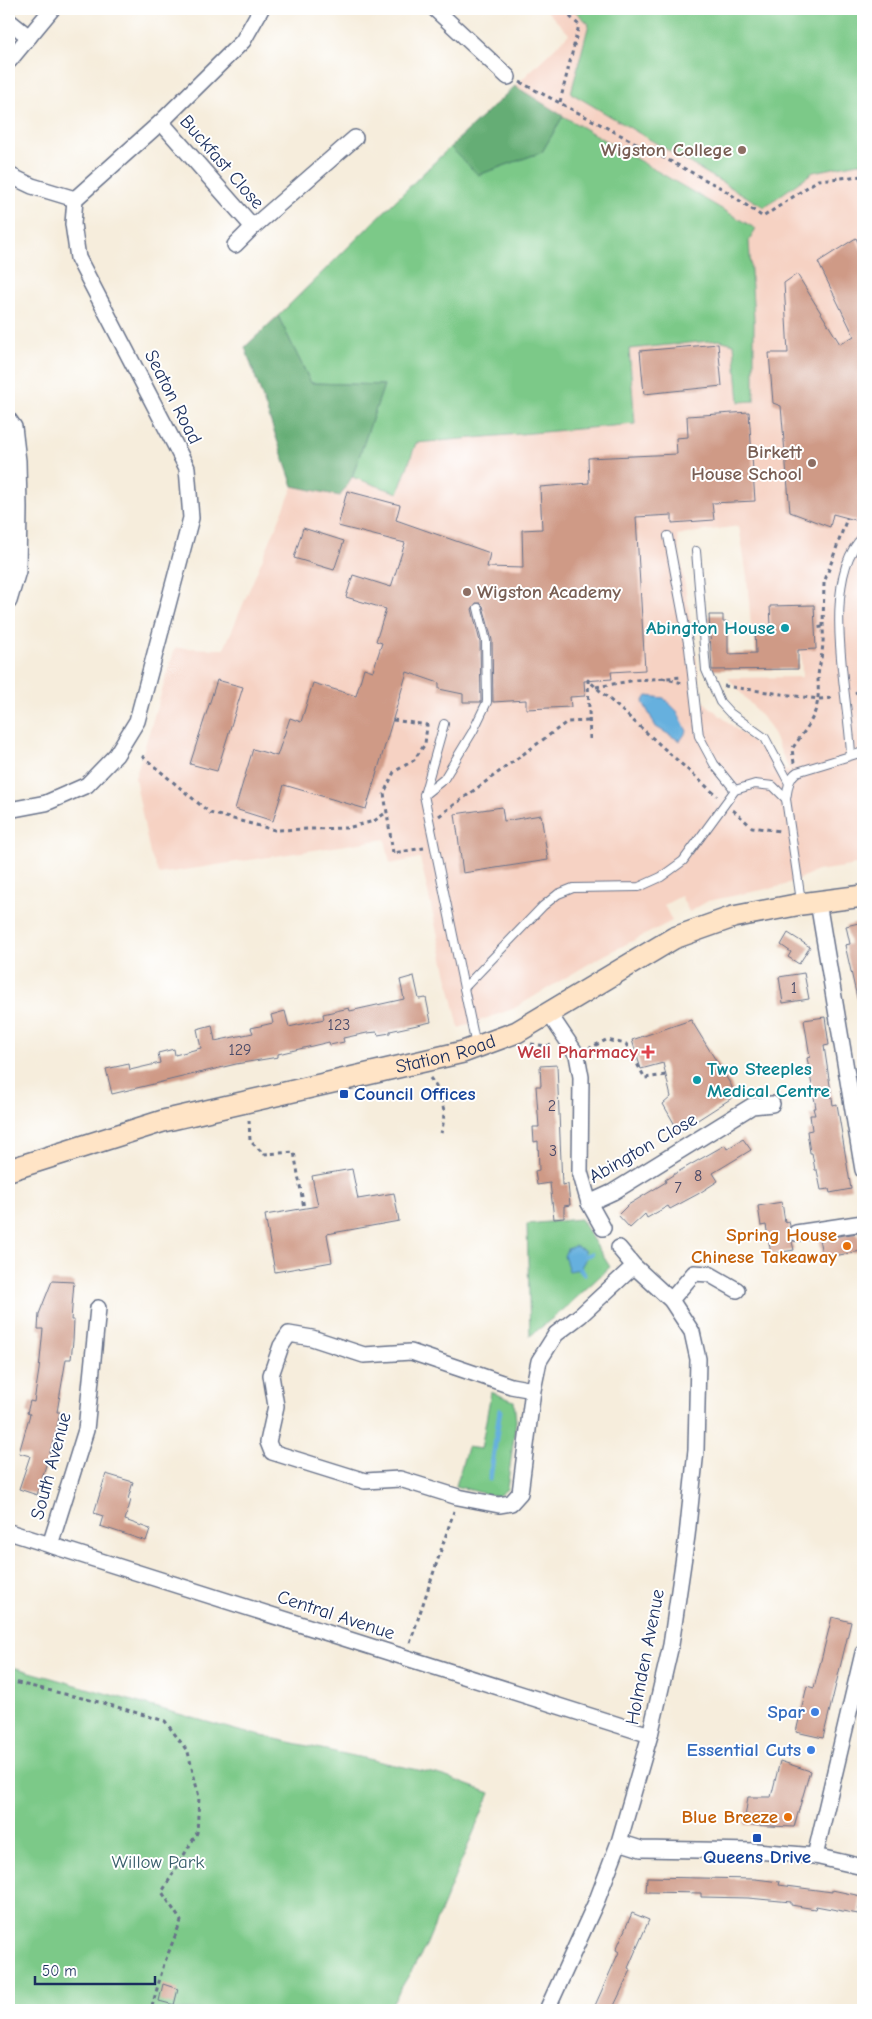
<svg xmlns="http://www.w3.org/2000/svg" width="872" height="2019" viewBox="0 0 872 2019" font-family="'Comic Neue',sans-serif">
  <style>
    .built { fill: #f6d2c3; fill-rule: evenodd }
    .green { fill: #7cc988; stroke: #4c7c73 }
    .forest { fill: #65ad74; stroke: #406e69 }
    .water { fill: #66b0de; stroke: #40709e }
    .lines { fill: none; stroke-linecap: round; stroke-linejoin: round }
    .stream { stroke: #66b0de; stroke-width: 5 }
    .building { fill: #cf9a86 }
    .lane-casing { stroke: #68728a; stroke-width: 10 }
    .street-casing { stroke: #68728a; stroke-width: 18 }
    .secondary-casing { stroke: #68728a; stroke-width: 24 }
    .path { stroke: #68728a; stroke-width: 3; stroke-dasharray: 4 4; stroke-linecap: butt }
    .lane { stroke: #fff; stroke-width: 8 }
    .street { stroke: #fff; stroke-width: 15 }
    .secondary { stroke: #ffe4c6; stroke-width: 21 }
    .education-dot { fill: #8d6e63; stroke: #fff; stroke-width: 2 }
    .culture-dot { fill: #0f9aa8; stroke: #fff; stroke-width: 2 }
    .health-dot { fill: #e0444e; stroke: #fff; stroke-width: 2 }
    .transit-dot { fill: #1a4fb4; stroke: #fff; stroke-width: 2 }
    .food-dot { fill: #e8710a; stroke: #fff; stroke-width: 2 }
    .shop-dot { fill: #3f7fe0; stroke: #fff; stroke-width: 2 }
    .labels { text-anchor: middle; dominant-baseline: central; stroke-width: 4; stroke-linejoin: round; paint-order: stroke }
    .number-label { font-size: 16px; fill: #484a68 }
    .education-label { font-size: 19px; font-weight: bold; fill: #785e54; stroke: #fff; text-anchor: end }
    .street-label { font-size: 19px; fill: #1b2f5e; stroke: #fff }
    .culture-label { font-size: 19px; font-weight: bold; fill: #0d838f; stroke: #fff; text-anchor: end }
    .health-label { font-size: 19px; font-weight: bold; fill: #be3a42; stroke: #fff; text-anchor: end }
    .transit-label { font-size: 19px; font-weight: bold; fill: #164399; stroke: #fff; text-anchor: start }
    .food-label { font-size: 19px; font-weight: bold; fill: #c56008; stroke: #fff; text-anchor: end }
    .shop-label { font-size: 19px; font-weight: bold; fill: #366cbe; stroke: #fff; text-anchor: end }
    .park-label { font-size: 19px; fill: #385d6b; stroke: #fff }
  </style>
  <rect width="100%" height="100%" fill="#fff"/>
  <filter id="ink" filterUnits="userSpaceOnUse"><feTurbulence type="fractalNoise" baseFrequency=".02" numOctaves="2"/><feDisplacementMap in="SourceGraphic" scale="10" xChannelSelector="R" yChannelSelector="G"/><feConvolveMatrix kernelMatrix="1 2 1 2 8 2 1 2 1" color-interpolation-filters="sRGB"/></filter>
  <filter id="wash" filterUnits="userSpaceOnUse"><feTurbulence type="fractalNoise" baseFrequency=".0096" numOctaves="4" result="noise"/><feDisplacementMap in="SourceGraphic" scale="20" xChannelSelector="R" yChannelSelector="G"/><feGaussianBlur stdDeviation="1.12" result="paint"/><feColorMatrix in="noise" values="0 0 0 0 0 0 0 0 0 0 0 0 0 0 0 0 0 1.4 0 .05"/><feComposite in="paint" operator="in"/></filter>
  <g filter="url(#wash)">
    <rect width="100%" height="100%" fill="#f6eddc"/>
    <path class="built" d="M545,9H863V864L817,871L782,886L708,901L689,912L681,896L664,905L672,921L597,959L513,1009L459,1028L420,858L390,864L385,839L159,874L150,854L135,778L175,648L224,649L293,487L245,347L569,34ZM739,526L747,577L751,627H755L756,651L801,652L802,677L728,678L769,725L791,774L700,699L697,664L677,535Z"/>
    <g class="green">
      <path d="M573,9H863V162L813,172L764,207L571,93L589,24Z"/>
      <path d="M563,116L756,229L749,241L754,319V401L739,402L734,344L719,340L629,349L635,424L416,443L398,493L352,477L384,385L311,383L278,316L450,147L478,175L542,152Z"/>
      <path d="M580,1219L610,1267L563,1310L530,1336L527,1224Z"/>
      <path d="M491,1392L514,1401L516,1421L507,1489L497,1497L456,1486L467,1447L481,1449Z"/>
      <path d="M9,1666L239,1731L441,1775L490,1793L425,1948L388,2010H9Z"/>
    </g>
    <g class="forest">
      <path d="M515,86L563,116L542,152L478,175L450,147Z"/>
      <path d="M278,316L311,383L384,385L352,477L340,496L293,486L245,347Z"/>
    </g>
    <g class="water">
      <path d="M647,696L664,698L677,711L687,731L680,741L656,727L643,702Z"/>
      <path d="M575,1246L584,1250L585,1260L580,1269L569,1271L564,1256L567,1249Z"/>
    </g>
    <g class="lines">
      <g class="stream">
        <path d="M585,1256L591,1254"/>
        <path d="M580,1269L584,1274"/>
        <path d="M490,1479L500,1410"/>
      </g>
    </g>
    <g id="blocks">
      <g class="building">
        <path d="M856,238L863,254V522L833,514L830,527L790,512L781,406L773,403L769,353H788L784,283L797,274L840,344L854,336L818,262Z"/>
        <path d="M718,344L722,386L644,394L640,351Z"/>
        <path d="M749,412L755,501L712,503L714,520L672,523V515L636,517L645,670L611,672L612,679L584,681L585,696L570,697L571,707L526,709V700L493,702L492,640L483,606L480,603H476L472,609L480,642L481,702H463V694L439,689V683L407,672L366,809L284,785L273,821L235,809L253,749L277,756L290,718L301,722L313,683L356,696L364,668L373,671L382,643L376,641L386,609L346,597L353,575L391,587L405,543L338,526L347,491L400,505L396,520L490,553L487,567L523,568L522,530L542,529L540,487L589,483L588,458L677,454L676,438L688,437L687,416Z"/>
        <path d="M303,528L344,541L334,570L294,558Z"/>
        <path d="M814,605L816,649L798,650V669L712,670L709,615H723V622H728V654L756,653L755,627L771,626L770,606Z"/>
        <path d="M217,680L243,687L217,771L190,764Z"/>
        <path d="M502,807L504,821L541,815L548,860L463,873L455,814Z"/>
        <path d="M863,922V1002H858L845,945L850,944L846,926Z"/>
        <path d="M788,933L810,947L799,964L788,957L791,952L781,945Z"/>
        <path d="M804,973L809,999L783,1003L779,977Z"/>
        <path d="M414,976L419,999L426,998L431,1022L390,1031V1033L378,1035L377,1032L367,1033L343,1038L344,1042L330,1045L329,1042L278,1054V1057L236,1064L112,1094L106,1069L129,1064L130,1070L160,1063L158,1053L174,1049L175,1055L201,1048L197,1029L212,1025L215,1041L253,1033L251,1028L273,1023L271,1015L285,1011L289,1027L324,1019L323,1014L349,1008L350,1011L404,999L400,980Z"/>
        <path d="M825,1017L829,1045L824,1046L833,1105L837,1104L851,1189L830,1193L829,1189L821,1190L817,1170H815L812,1153H810L807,1131L812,1130L810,1115H815L813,1108H816L807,1058L810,1057L804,1020Z"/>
        <path d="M691,1020L731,1085L735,1096L679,1132L663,1104L671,1097L663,1063L641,1069L632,1040Z"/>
        <path d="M557,1065L562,1185L568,1184L570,1205L564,1206V1218L554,1219L550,1183L537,1185L535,1171L539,1170L538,1141L534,1142L533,1127H539L536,1086H541L540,1066Z"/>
        <path d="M743,1139L751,1150L713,1173L718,1181L698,1194L670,1209L668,1206L647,1218L645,1214L630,1228L618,1215L628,1205L666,1182L665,1180L676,1173L725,1145L727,1149Z"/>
        <path d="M352,1169L358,1199L394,1193L399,1221L327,1234L332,1262L275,1272L265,1215L318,1206L312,1176Z"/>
        <path d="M782,1202L785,1222L789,1221L790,1226L787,1235L792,1242L794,1250L771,1254L766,1225L761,1226L758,1206Z"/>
        <path d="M858,1233L861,1251L823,1258L819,1239Z"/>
        <path d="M52,1281L74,1282L71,1320H74L73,1341L71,1359H66L57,1412H60L56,1432L37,1495L19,1489L30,1456L19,1453L30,1414L27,1413L30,1401L34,1402L39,1370L43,1329H38L39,1314Z"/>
        <path d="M106,1474L133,1482L128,1499L131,1500L125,1520L150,1529L146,1541L100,1526L103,1516L94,1513Z"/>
        <path d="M832,1617L851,1622L823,1738L796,1732L807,1686L814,1688Z"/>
        <path d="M780,1761L810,1771L794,1827L744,1825L748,1797H771Z"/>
        <path d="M647,1877L755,1879L780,1882L779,1885L832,1892V1890L861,1896L858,1914L816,1906L815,1909L791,1905V1902L748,1898L701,1897V1893L646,1892Z"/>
        <path d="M632,1913L649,1920L628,1968L631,1970L612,2010H593L619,1952L616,1950Z"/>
        <path d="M163,1984L178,1989L174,2005L159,2001Z"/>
      </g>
    </g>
  </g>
  <g filter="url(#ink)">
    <use href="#blocks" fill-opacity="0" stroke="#68728a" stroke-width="1"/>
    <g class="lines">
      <g class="lane-casing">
        <g id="lane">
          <path d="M668,536L689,648L699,736L714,764L735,790"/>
          <path d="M696,551L706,670L720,702L730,713L765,738L789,783"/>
          <path d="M444,724L424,795L476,1046"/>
          <path d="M851,755C849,699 819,578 863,537"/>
          <path d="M424,795L444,779L473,731L487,702L486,641L478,608"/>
          <path d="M786,799C788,789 788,778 797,772L863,752"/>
          <path d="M464,988L543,906L558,894L573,888L639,887L661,877L683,861L735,790L755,784L773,786L786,799L801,901"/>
        </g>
      </g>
      <g class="street-casing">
        <g id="street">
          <path d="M435,9L508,77"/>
          <path d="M9,21L29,37"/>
          <path d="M9,61L52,9"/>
          <path d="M161,122L253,227L355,138"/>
          <path d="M9,175L32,186L75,199"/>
          <path d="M235,245L253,227"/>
          <path d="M9,420L14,427L18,461L19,508L18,571L9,601"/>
          <path d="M9,810L46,803L87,785L116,755L137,721L191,518L187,468L78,258L73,224L75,199L161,122L243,41L261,9"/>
          <path d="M818,902L863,1170"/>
          <path d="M548,1012L577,1055L581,1077L580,1172L589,1203L603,1228"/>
          <path d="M589,1203L613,1192L752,1106L772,1104"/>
          <path d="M796,1233L863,1223"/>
          <path d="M671,1300L694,1273L709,1274L737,1290"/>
          <path d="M533,1390L511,1386L411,1352L364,1355L312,1338L289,1334L281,1346L271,1375L276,1406L268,1442L272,1452L365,1481L400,1479L458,1497L499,1505L511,1503L520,1493L533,1390L539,1361L556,1334L581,1315L634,1266"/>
          <path d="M9,1532L650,1735"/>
          <path d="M50,1545L86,1430L98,1308"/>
          <path d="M619,1842L641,1849L756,1851L815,1856L863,1867"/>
          <path d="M815,1856L863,1653"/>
          <path d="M547,2010L597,1900L619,1842L650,1735L671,1645L687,1536L696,1450L698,1359L692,1332L671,1300L634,1266L619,1248"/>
        </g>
      </g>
      <g class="secondary-casing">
        <g id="secondary">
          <path id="s1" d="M9,1170L163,1121L463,1052L517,1032L674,938L733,917L801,904L863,896"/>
        </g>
      </g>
      <g class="path">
        <path d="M520,82L723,189L763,217L818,180L863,176"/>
        <path d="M560,102L579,25L562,9"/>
        <path d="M823,627L824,583L847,518"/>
        <path d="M662,678L683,683"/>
        <path d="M724,686L818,699L835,698"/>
        <path d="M596,687L636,680L683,677"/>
        <path d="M855,693L863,689"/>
        <path d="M393,720L427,725L425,744L414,760L394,772L384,793L393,853L424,848"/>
        <path d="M590,739L588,680L717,796"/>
        <path d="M142,756L210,813L275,830L347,828L374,821L387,812"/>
        <path d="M794,763L792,749C803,733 817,717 818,697C819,688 817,678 819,669C822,655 824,642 823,627L815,628"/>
        <path d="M733,810L752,827L780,831"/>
        <path d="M439,816L567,722L589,721"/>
        <path d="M862,832L863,841"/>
        <path d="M531,1044L547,1046L552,1045"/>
        <path d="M588,1049L606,1040L626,1044L645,1078L666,1075"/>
        <path d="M430,1078C443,1094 447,1112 441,1133"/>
        <path d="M249,1120L250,1141L264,1154L294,1152L304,1208"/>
        <path d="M410,1643L454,1511"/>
        <path d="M9,1681L103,1703L165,1721L188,1752L199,1797L197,1833L162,1892L181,1921L164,1964L151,2010"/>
      </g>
      <use href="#lane" class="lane"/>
      <use href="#street" class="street"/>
      <use href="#secondary" class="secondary"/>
    </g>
  </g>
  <g class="education-dot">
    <circle cx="742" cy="150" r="5"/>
    <circle cx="812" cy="463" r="5"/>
    <circle cx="467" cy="592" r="5"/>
  </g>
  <g class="culture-dot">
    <circle cx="785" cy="628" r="5"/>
    <circle cx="697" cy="1080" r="5"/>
  </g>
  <path class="health-dot" d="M645.5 1044.5h5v5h5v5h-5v5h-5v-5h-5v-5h5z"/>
  <g class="transit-dot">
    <rect x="339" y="1089" width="10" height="10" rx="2.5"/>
    <rect x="752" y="1833" width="10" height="10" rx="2.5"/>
  </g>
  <g class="food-dot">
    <circle cx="847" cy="1246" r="5"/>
    <circle cx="788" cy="1817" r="5"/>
  </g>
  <g class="shop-dot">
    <circle cx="815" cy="1712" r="5"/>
    <circle cx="811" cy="1750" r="5"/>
  </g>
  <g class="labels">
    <g class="number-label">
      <text x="794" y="988">1</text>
      <text x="339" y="1025">123</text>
      <text x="240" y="1050">129</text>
      <text x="552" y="1106">2</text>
      <text x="553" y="1151">3</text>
      <text x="698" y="1176">8</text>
      <text x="678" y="1188">7</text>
    </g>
    <g class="education-label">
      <text x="732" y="150">Wigston College</text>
      <text x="802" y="452">Birkett<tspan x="802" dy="22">House School</tspan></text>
      <text x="477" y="592" text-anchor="start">Wigston Academy</text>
    </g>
    <g class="street-label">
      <text transform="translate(222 162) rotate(49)">Buckfast Close</text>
      <text transform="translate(173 397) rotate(63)">Seaton Road</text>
      <text stroke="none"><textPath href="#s1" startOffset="452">Station Road</textPath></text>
      <text transform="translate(643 1148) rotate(-30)">Abington Close</text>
      <text transform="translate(51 1466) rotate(-75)">South Avenue</text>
      <text transform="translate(336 1615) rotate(18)">Central Avenue</text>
      <text transform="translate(645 1657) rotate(-79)">Holmden Avenue</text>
    </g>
    <g class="culture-label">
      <text x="775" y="628">Abington House</text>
      <text x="707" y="1069" text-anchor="start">Two Steeples<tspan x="707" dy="22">Medical Centre</tspan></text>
    </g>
    <g class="health-label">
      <text x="638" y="1052">Well Pharmacy</text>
    </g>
    <g class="transit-label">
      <text x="354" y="1094">Council Offices</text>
      <text x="757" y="1857" text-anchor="middle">Queens Drive</text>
    </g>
    <g class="food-label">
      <text x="837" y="1235">Spring House<tspan x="837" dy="22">Chinese Takeaway</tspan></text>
      <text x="778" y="1817">Blue Breeze</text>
    </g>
    <g class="shop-label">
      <text x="805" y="1712">Spar</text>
      <text x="801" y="1750">Essential Cuts</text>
    </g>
    <g class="park-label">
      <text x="158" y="1862">Willow Park</text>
    </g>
  </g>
  <rect width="872" height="2019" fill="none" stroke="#fff" stroke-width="30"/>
  <path d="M35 1976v8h120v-8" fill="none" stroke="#1b2f5e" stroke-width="2.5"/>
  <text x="42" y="1976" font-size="15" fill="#1b2f5e" stroke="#ffffff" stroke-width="4" paint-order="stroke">50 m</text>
</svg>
